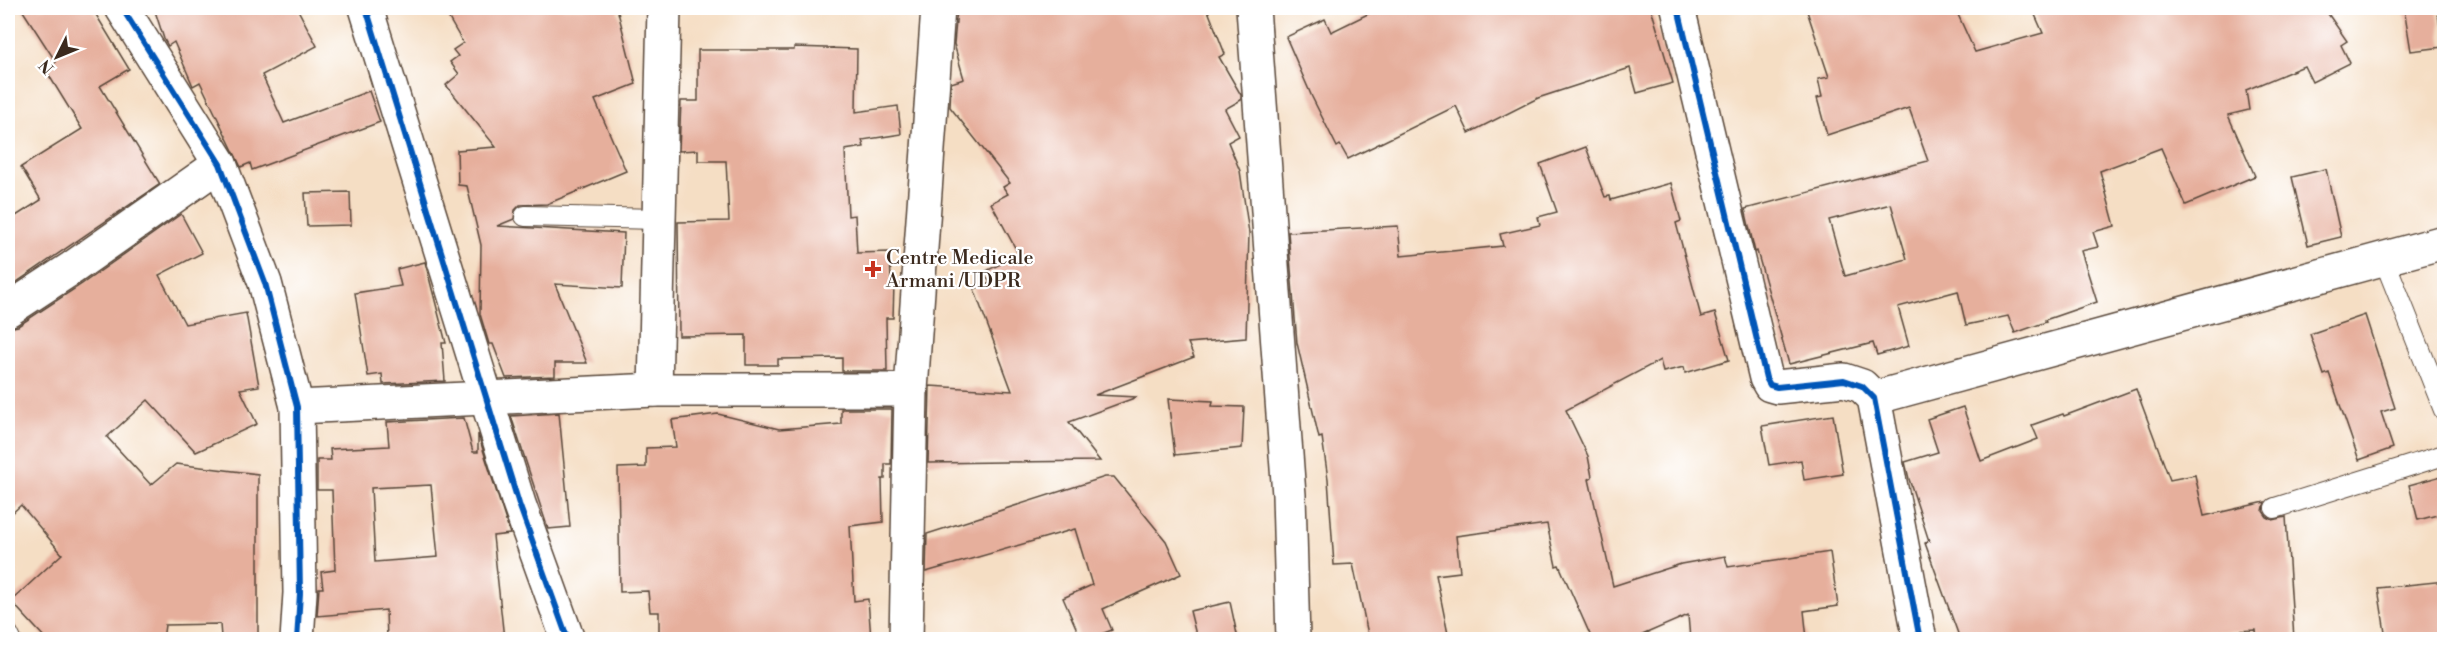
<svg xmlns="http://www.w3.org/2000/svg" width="2452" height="647" viewBox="0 0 2452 647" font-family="'Libre Bodoni',serif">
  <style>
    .building { fill: #e6af9c; fill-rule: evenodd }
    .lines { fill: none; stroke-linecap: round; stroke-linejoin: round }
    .service-casing { stroke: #574537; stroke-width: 22 }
    .minor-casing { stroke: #574537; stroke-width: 36 }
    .service { stroke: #fff; stroke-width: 20 }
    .minor { stroke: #fff; stroke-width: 33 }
    .cycleway-casing { stroke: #fff; stroke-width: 10 }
    .cycleway { stroke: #0057b8; stroke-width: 6 }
    .poi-dot { fill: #c8321e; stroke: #fff; stroke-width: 2 }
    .labels { text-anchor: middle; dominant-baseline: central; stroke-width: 4.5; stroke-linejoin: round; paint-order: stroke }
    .poi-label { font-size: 20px; fill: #3b2a1e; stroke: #fff; text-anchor: start }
  </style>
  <rect width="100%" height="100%" fill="#fff"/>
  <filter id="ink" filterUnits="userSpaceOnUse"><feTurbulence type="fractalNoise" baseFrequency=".0167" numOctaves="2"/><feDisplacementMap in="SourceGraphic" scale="12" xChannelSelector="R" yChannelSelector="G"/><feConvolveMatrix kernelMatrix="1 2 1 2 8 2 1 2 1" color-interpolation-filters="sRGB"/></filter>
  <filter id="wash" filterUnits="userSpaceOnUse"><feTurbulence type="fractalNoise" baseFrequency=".008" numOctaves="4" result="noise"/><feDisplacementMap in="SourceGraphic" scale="24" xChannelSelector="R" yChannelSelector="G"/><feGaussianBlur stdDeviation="1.35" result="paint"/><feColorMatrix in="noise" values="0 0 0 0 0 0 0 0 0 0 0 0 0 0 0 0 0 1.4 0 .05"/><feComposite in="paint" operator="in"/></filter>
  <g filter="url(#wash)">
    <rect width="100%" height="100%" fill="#f5dec4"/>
    <g id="blocks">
      <g class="building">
        <path d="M21,8H92L129,69L100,86L160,184L8,288V221L41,200L21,167L82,129L45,69L56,62Z"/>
        <path d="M154,8H297L317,46L262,75L284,123L369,91L380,122L252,170L250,163L241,167L200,82L193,86L174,42L168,46L164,39Z"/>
        <path d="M443,8H617L636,84L595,100L626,171L547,204L520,205L515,210L514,219L497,226L624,233L622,288L555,284L587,363H555V376L506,378L493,344H489L480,314L481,245L467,186L458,185L457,150L496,147L446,85L459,74L450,62L458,56L453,50L463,43Z"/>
        <path d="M965,8H1207L1225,54L1219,57L1241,95V100L1225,109L1239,136L1228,142L1240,171L1249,233L1246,338L1188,343L1194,357L1095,395L1137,397L1069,422L1100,461L928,463L930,386L1012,391L974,289L990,283L984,272L1019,255L991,203L1008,194L1003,187L1010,183L950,107L951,83L964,79L954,44L957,10Z"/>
        <path d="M1380,8H1651L1673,83L1637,93L1630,68L1538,98L1469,133L1456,106L1348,159L1340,145L1337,147L1312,97L1286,37L1325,19L1331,32Z"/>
        <path d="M1806,8H1955L1975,52L2043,33L2032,8H2324L2347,41L2341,45L2350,63L2312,82L2304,66L2246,90L2249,110L2228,115L2255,176L2186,205L2161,148L2100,171L2115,226L2093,232L2098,247L2081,251L2097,302L2045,320L2046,322L2015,333L2008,316L1966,325L1958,291L1898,307L1909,346L1877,355L1873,343L1789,364L1757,251L1755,252L1745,209L1928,161L1909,108L1827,135L1817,98L1822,97L1818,79L1829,77ZM1891,204L1907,259L1845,276L1829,220Z"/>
        <path d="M2404,8H2437L2443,47L2411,51Z"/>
        <path d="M794,47L857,49L856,112L898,106L901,134L862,140L864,147L845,150L848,216L855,215L857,253L890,252L891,283H894L893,318H886L887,371H842V358L778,359V365H746V335L679,336L678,222L729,221L726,161H698V150L679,151L681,101H698V50H794Z"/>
        <path d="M1586,147L1605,197L1610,196L1611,200L1671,183L1681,221L1676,223L1701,317L1715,313L1729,360L1685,373L1684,367L1663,372L1660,360L1566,410L1588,456L1592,477L1589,479L1613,586L1681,564L1725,556L1728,567L1830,552L1838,606L1804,611L1807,639H1690L1688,615L1633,639H1592L1559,565L1556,566L1547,524L1456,536L1460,572L1436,575L1449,639H1369L1353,564L1334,565L1328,479L1322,437L1319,438L1297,343L1288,232L1398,226L1401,256L1503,246L1500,234L1540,225L1538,217L1557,212L1540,164Z"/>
        <path d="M2326,169L2341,237L2308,245L2292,177Z"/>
        <path d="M350,192L351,225L307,226L305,193Z"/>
        <path d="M181,214L202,253L159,275L185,324L246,313L259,386L240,389L257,424L196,452L148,400L107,437L151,485L176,464L258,474V637H221L220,624L165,625L163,639H46L11,601L62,554L21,505L8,517V328L18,326L82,284Z"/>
        <path d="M425,262L446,343H442L445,381L383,384L382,374L368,376L355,293L401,286L397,269Z"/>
        <path d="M2365,315L2395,408L2381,412L2393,448L2359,460L2329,373L2324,375L2310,334Z"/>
        <path d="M2136,389L2170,480L2195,475L2204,516L2265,502L2263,511L2267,517L2273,520L2286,517L2294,639H2257L2256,630L2131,636V639H1960L1925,543L1929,541L1909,479L1905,462L1938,452L1927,419L1963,407L1981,461L2038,439L2032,425L2063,414L2064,416Z"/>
        <path d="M1168,399L1213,401L1212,406L1244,407L1242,448L1175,455Z"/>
        <path d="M841,409H892L891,464H885V479H882L883,522L850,526L854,601L868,599L871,639H659V612H650L648,591L620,592L618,468L646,467V448L676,447L672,420L718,414L779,429L841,424Z"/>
        <path d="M559,413L570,527L548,529L511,416Z"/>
        <path d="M1833,415L1843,474L1804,480L1801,460L1769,465L1762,426Z"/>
        <path d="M464,418L473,452H478V434L510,534L493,536L504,639H387L386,610L317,616L319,588H323L321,572L335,570L332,490H317V460H331L330,449L389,446L387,422ZM431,485L438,557L375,562L371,488Z"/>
        <path d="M2445,475V513L2418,520L2409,485Z"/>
        <path d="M1105,477H1114L1166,541L1181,574L1103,609L1112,630L1088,639H1081L1063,598L1092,585L1075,529L926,572L927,534Z"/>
        <path d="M2445,581V639H2386L2378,588Z"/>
        <path d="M1230,602L1238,639H1197L1190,611Z"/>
      </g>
    </g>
  </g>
  <g filter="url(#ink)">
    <use href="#blocks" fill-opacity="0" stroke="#574537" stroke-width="1.5"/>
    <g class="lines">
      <g class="service-casing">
        <g id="service">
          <path d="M525,216L659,219"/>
          <path d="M2384,259L2444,410"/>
          <path d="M2275,508L2444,455"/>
          <path d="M8,634L11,640"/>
        </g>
      </g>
      <g class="minor-casing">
        <g id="minor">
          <path d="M122,8L220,164L265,283L297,407L300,593L297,640"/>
          <path d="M366,8L519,504L568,640"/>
          <path d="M1253,8L1289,495L1293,640"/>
          <path d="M1678,8L1766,378L1770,385L1777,387L1844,380L1862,386L1874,398L1920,640"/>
          <path d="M8,310L72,268L220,164"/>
          <path d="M655,390L664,8"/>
          <path d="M1874,398L2444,242"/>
          <path d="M297,407L655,390H911"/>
          <path d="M906,640L911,390L938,8"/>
        </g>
      </g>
      <use href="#service" class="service"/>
      <use href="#minor" class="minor"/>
      <g class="cycleway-casing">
        <g id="cycleway">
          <path d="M122,8L220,164L265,283L297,407L300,593L297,640"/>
          <path d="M366,8L519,504L568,640"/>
          <path d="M1678,8L1766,378L1770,385L1777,387L1844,380L1862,386L1874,398L1920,640"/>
        </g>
      </g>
      <use href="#cycleway" class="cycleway"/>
    </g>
  </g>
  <path class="poi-dot" d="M870 260h6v6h6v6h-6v6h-6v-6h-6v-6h6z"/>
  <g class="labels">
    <g class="poi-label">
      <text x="886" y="258">Centre Medicale<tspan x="886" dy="23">Armani /UDPR</tspan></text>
    </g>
  </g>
  <rect width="2452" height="647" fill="none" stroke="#fff" stroke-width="30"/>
  <g transform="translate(57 57) rotate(227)" stroke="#ffffff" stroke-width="4.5" paint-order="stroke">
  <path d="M0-4.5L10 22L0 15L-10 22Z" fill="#3b2a1e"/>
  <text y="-9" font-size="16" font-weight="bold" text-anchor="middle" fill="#3b2a1e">N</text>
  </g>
</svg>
